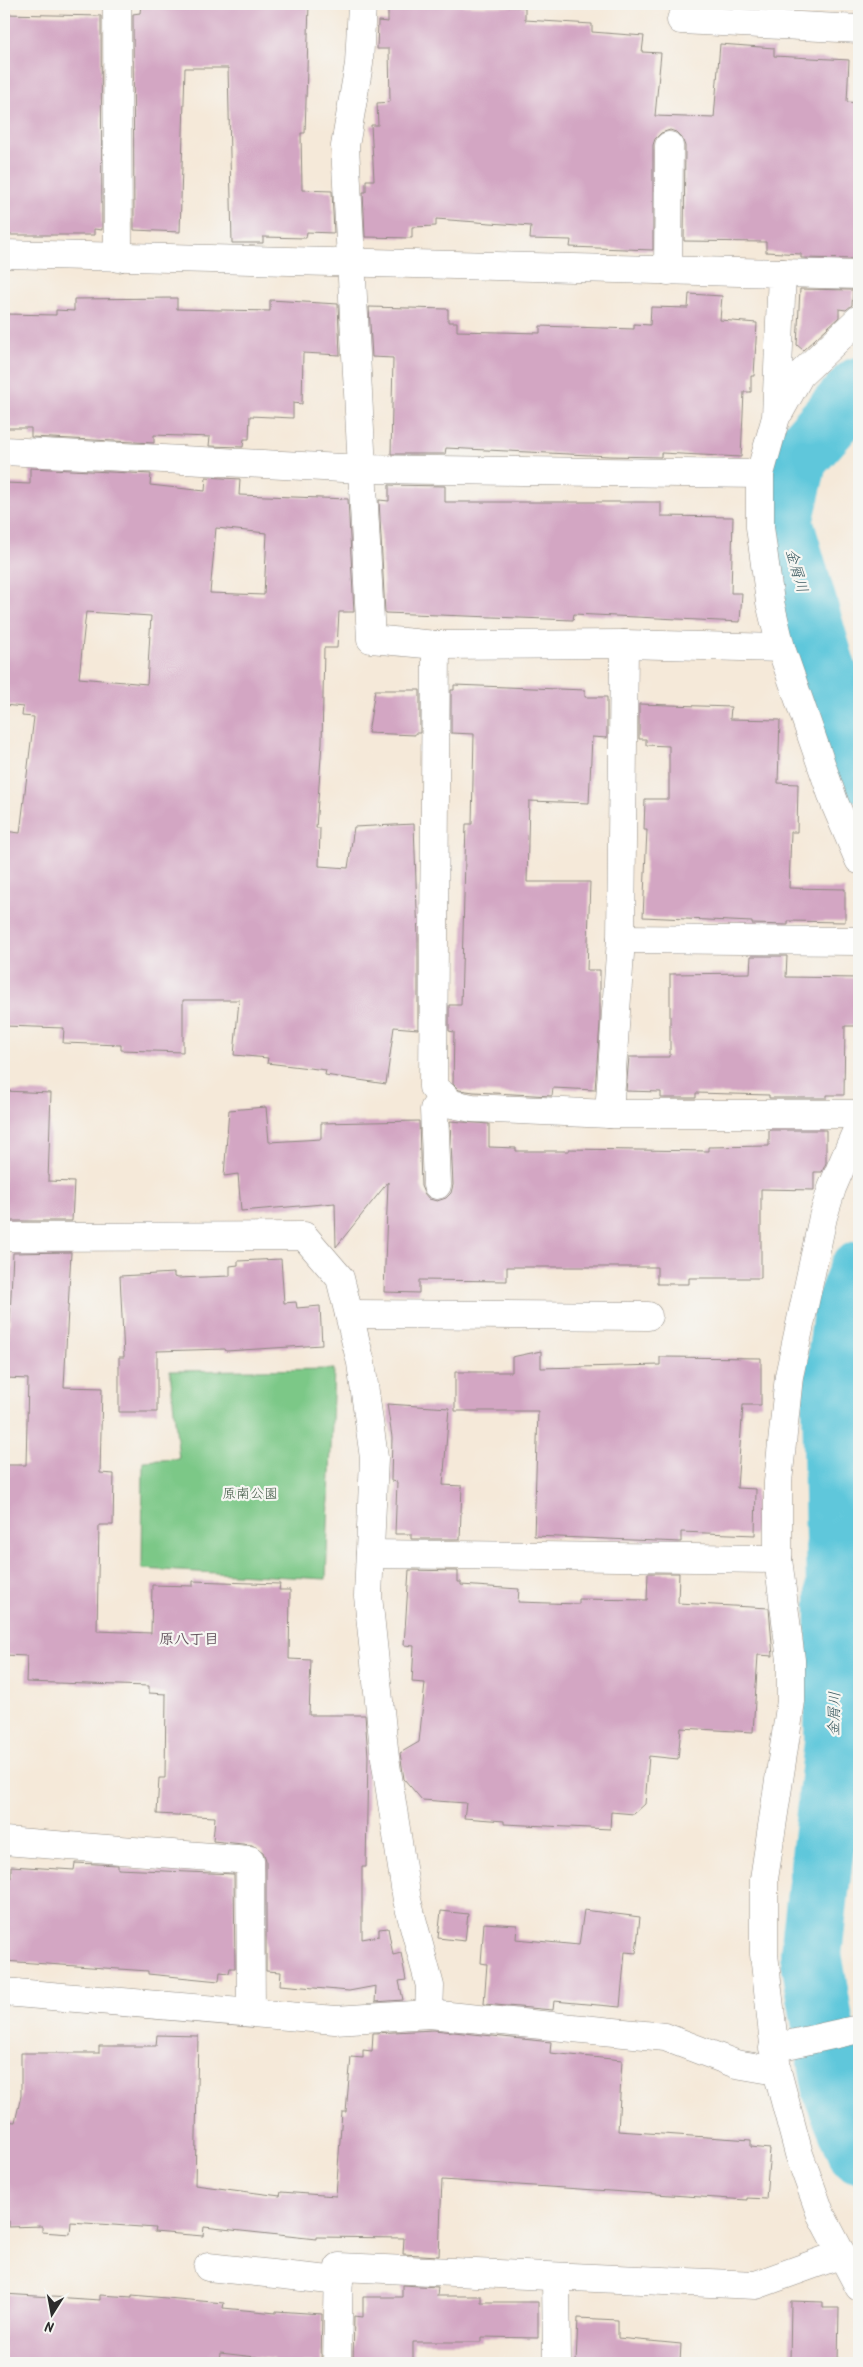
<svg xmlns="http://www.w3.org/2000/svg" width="863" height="2367" viewBox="0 0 863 2367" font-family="Kalam,'Klee One',sans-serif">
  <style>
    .green { fill: #7bc887; stroke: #537a59 }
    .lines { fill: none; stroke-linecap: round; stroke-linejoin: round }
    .river { stroke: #5fc7db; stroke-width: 62 }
    .building { fill: #d3a6c3; fill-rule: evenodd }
    .minor-casing { stroke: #908a82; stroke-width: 29 }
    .minor { stroke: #fff; stroke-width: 28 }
    .labels { text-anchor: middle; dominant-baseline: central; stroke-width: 4.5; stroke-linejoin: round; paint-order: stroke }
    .park-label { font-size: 14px; fill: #435a47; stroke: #f6f6f2 }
    .water-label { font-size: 15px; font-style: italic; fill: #3b5a60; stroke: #f6f6f2 }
    .neighbourhood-label { font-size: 15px; font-weight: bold; fill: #665660; stroke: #f6f6f2 }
  </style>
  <rect width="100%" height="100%" fill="#f6f6f2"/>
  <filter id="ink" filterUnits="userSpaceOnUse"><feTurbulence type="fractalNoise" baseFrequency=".02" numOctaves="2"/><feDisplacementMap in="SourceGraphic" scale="10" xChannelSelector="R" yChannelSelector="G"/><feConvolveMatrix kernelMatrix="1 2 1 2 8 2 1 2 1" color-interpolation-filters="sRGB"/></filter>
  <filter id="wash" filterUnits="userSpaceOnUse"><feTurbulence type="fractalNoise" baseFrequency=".0096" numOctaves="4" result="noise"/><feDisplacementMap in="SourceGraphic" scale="20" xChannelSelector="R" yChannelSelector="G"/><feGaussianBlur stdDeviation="1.12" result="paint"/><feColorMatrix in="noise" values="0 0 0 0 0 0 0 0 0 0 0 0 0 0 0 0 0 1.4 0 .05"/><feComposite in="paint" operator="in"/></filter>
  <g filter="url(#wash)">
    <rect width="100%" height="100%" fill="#f5e9d9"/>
    <path class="green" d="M334,1369L326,1579L142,1569L143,1461L179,1459L170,1371Z"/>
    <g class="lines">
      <g class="river">
        <path d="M859,388L797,458L782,522L845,737L859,771"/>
        <path d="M859,1272L844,1311L833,1401L837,1590L835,1743L811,1954L834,2092L859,2152"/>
      </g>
    </g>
    <g id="blocks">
      <g class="building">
        <path d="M141,4H309L305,133H301L302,190L332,191L334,233L307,232L306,238L263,237V243H232L228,68H185L180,232L134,230L133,14L140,13Z"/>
        <path d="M388,4L525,7V20L592,24V32L644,36L642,52L661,53L655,116L714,118L720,44L774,48V56L849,60L847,102L859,103L858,259L801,258V254L766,252V242L684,241L685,146L682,138L676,132L670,130L661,133L655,139L653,145V250L570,247L571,240L530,239L531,226L436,219V226L412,227V238L365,237L363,192H366V180H374L371,125H378L377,103L390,102L389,49H377L378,21L388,22Z"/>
        <path d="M4,14L101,16L102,230L94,229V235H4Z"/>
        <path d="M800,289L853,290L852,305L846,310L839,309V317L803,350L797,345Z"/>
        <path d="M689,294L722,296L720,320L757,323L754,376H751V392H744L741,457L661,453V457L609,456L446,448L445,454H391L393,358L372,357L369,307L448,309V322H457V331L540,333V326L634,329V324L650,325L651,307L688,308Z"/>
        <path d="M177,298V309L270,311V300L338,304L340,355L303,353L302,404L293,403V418L250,416L249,439H244L243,447L209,446L210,437L154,435V443L31,437V428H4V314L56,315V310L74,311V299Z"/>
        <path d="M30,468L151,474L150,485L205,491L206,477L240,479L239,495L348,499L354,612H339L337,648H324L322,743L316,828H320L319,866L348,868L354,827L414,824L418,939V1029L394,1027L386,1084L325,1075L326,1070L267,1063L268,1058L234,1055L239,1000H183V1052L121,1050V1045L63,1043L64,1028L4,1026V831L20,833L34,717L22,716L23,707L4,705V501L5,483L30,484ZM216,528L267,533L264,595L210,593ZM86,612L151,616L147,684L79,678Z"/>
        <path d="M389,485L445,486V502H661V516L733,517L731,593H742L740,622L574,614L573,620L385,613L379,500L389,501Z"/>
        <path d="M454,685L585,690V697H607V738L592,737L589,803L529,801L527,882H590L587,970H600V1024L595,1090L553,1088L552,1096L474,1092L459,1090L453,1084L454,1032L449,1031V1005H461L466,824H472L474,734L451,733V690H454Z"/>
        <path d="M375,690H420V733H415V735L368,733Z"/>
        <path d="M639,704L731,707L730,719L780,720L778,783L798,784L797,832H791L789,888L845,889V922L788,921V925L752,924V922L643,917L647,830H644L645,799H669V746L646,745V739H639Z"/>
        <path d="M751,956H787L786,977L859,978V1026H845L844,1095H827V1098H769V1095L696,1093V1098H661V1092L626,1091L629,1057H670V974L750,973Z"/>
        <path d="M4,1091L51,1093L48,1181L74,1182L72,1221H4Z"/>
        <path d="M266,1107L269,1142L321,1139V1123L419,1121L421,1186L424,1193L429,1199L437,1201L446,1198L451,1193L453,1185L450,1121L489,1124V1147L516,1148V1151H569V1149L708,1151V1147L769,1146V1130H826V1163L822,1172H814V1190L761,1189V1278H689V1284H657V1267H507V1281L419,1280V1293L384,1292L388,1182L336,1247L335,1203L241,1211L238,1174L224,1176L229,1110Z"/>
        <path d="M71,1252L64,1387L102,1388L100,1473L114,1474L113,1525H99L97,1631L151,1633L152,1585L193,1586V1581L280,1584L279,1590H290L289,1659L311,1660L309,1715H365L368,1756L366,1867H362V1939L379,1936V1929L388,1928L393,1955L401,1953L406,1980L399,1981L403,2000L375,2002L376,1986L349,1991L280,1985L281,1972L266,1971V1860L263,1852L252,1845L213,1841L215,1817L157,1814L159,1778H165L166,1694L149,1693V1686L26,1682L27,1656L4,1655V1465H26L28,1379L7,1378L13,1253Z"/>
        <path d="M281,1259L284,1303L296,1302L297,1308L320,1306L322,1345L226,1351L225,1349L157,1351V1412H119V1357H124L120,1276L174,1273V1277L178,1278L230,1276V1266L238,1265V1261Z"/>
        <path d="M541,1351V1368L660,1365V1357L761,1358V1405H743L737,1488L756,1489L755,1535L681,1532V1542L534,1536L538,1411H455V1372H512V1357Z"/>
        <path d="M387,1404L449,1408L443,1485L462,1486L460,1539H411V1534H395L397,1482L391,1481L392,1437Z"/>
        <path d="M409,1570L458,1571V1582H461V1585L519,1589L518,1602L579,1604V1599L647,1600L648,1573H679L678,1603L769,1608L773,1656L758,1655L753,1732L681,1728L678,1759L649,1756L645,1804L634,1814L611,1812L610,1829L504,1824V1821L464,1818L466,1803L422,1800L404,1779L400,1753L419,1742L425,1683L412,1682L414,1646L404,1645Z"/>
        <path d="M75,1863L118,1865V1869L234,1874L235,1968H230L229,1973L220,1972L219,1981L148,1974V1971L4,1961V1877L11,1878V1866L74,1870Z"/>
        <path d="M584,1910L640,1917L636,1953L625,1952L620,2007L554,2001L553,2010L484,2004L487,1964L481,1963L484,1923L517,1925L516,1939L579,1945Z"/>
        <path d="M441,1911L468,1914L465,1941L438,1938Z"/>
        <path d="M434,2030L551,2042L550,2053L622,2060L618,2131L751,2140V2147L770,2149L766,2199L747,2198V2200L442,2180L439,2256L403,2254L404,2238L316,2237V2239L204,2227L203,2236L154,2232L155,2228L71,2222L70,2234L42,2232V2226L9,2227V2221H4V2121L15,2122L21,2096V2053H99V2046H156L157,2035L198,2036L195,2185L280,2196L281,2192L336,2196L342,2112H346L351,2057L363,2058V2050L372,2051L373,2033Z"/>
        <path d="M402,2285L438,2287L437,2296H481V2302H538V2338L482,2337V2342H413V2363H353L354,2316L363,2317V2297H402Z"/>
        <path d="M4,2294L100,2300V2295L132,2297V2295L224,2303L223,2308L276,2313V2311L322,2314L321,2363H273V2359L220,2353L219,2363H4Z"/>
        <path d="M791,2301L823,2302V2308H839L838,2363H790Z"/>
        <path d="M578,2318L618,2320V2338L681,2344L680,2363H576Z"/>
      </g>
    </g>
  </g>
  <g filter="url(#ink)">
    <use href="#blocks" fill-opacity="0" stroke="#908a82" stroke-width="1"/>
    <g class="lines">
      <g class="minor-casing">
        <g id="minor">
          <path d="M117,4L118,258"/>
          <path d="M362,4L359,64L345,146L371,639L436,645L624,644L781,648"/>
          <path d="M681,20L859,29"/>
          <path d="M4,254L782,273L776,417L760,474V527L770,602L781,648L835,804L859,860"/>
          <path d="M668,271L669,146"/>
          <path d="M782,273L859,275"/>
          <path d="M780,411L800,375L859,319"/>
          <path d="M4,451L362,469L760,474"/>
          <path d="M436,645L433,1087L452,1104L472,1108L609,1114H859"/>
          <path d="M621,939L859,941"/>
          <path d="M609,1114L621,939L624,644"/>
          <path d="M859,1125L832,1188L823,1217L789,1376L778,1482V1559L791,1660V1701L764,1879V1954L777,2071L799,2154L821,2215L859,2287"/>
          <path d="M437,1185L434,1109L443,1095"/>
          <path d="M4,1237L304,1236L340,1278L361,1363L374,1458L368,1596L385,1758L407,1900L430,1986L429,2014"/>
          <path d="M349,1314L648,1316"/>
          <path d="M370,1554L778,1559"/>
          <path d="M4,1841L250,1860L251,2012"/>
          <path d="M4,1992L335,2020L429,2014L665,2037L736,2064L777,2071"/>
          <path d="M773,2048L859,2029"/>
          <path d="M208,2267L339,2281"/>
          <path d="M556,2277L557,2363"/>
          <path d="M337,2363L339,2267L756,2285L842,2254"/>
        </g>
      </g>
      <use href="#minor" class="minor"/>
    </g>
  </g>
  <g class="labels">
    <g class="park-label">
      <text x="250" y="1494">原南公園</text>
    </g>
    <g class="water-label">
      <text transform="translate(796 571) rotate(74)">金屑川</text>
      <text transform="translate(835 1714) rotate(-89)">金屑川</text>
    </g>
    <g class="neighbourhood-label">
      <text x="189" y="1640">原八丁目</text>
    </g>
  </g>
  <rect width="863" height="2367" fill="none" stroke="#f6f6f2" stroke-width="20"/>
  <g transform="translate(52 2314) rotate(191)" stroke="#f6f6f2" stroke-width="4" paint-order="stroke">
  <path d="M0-4L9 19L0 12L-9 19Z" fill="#2b2b2b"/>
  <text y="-8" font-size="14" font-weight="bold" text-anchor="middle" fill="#2b2b2b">N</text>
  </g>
</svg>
